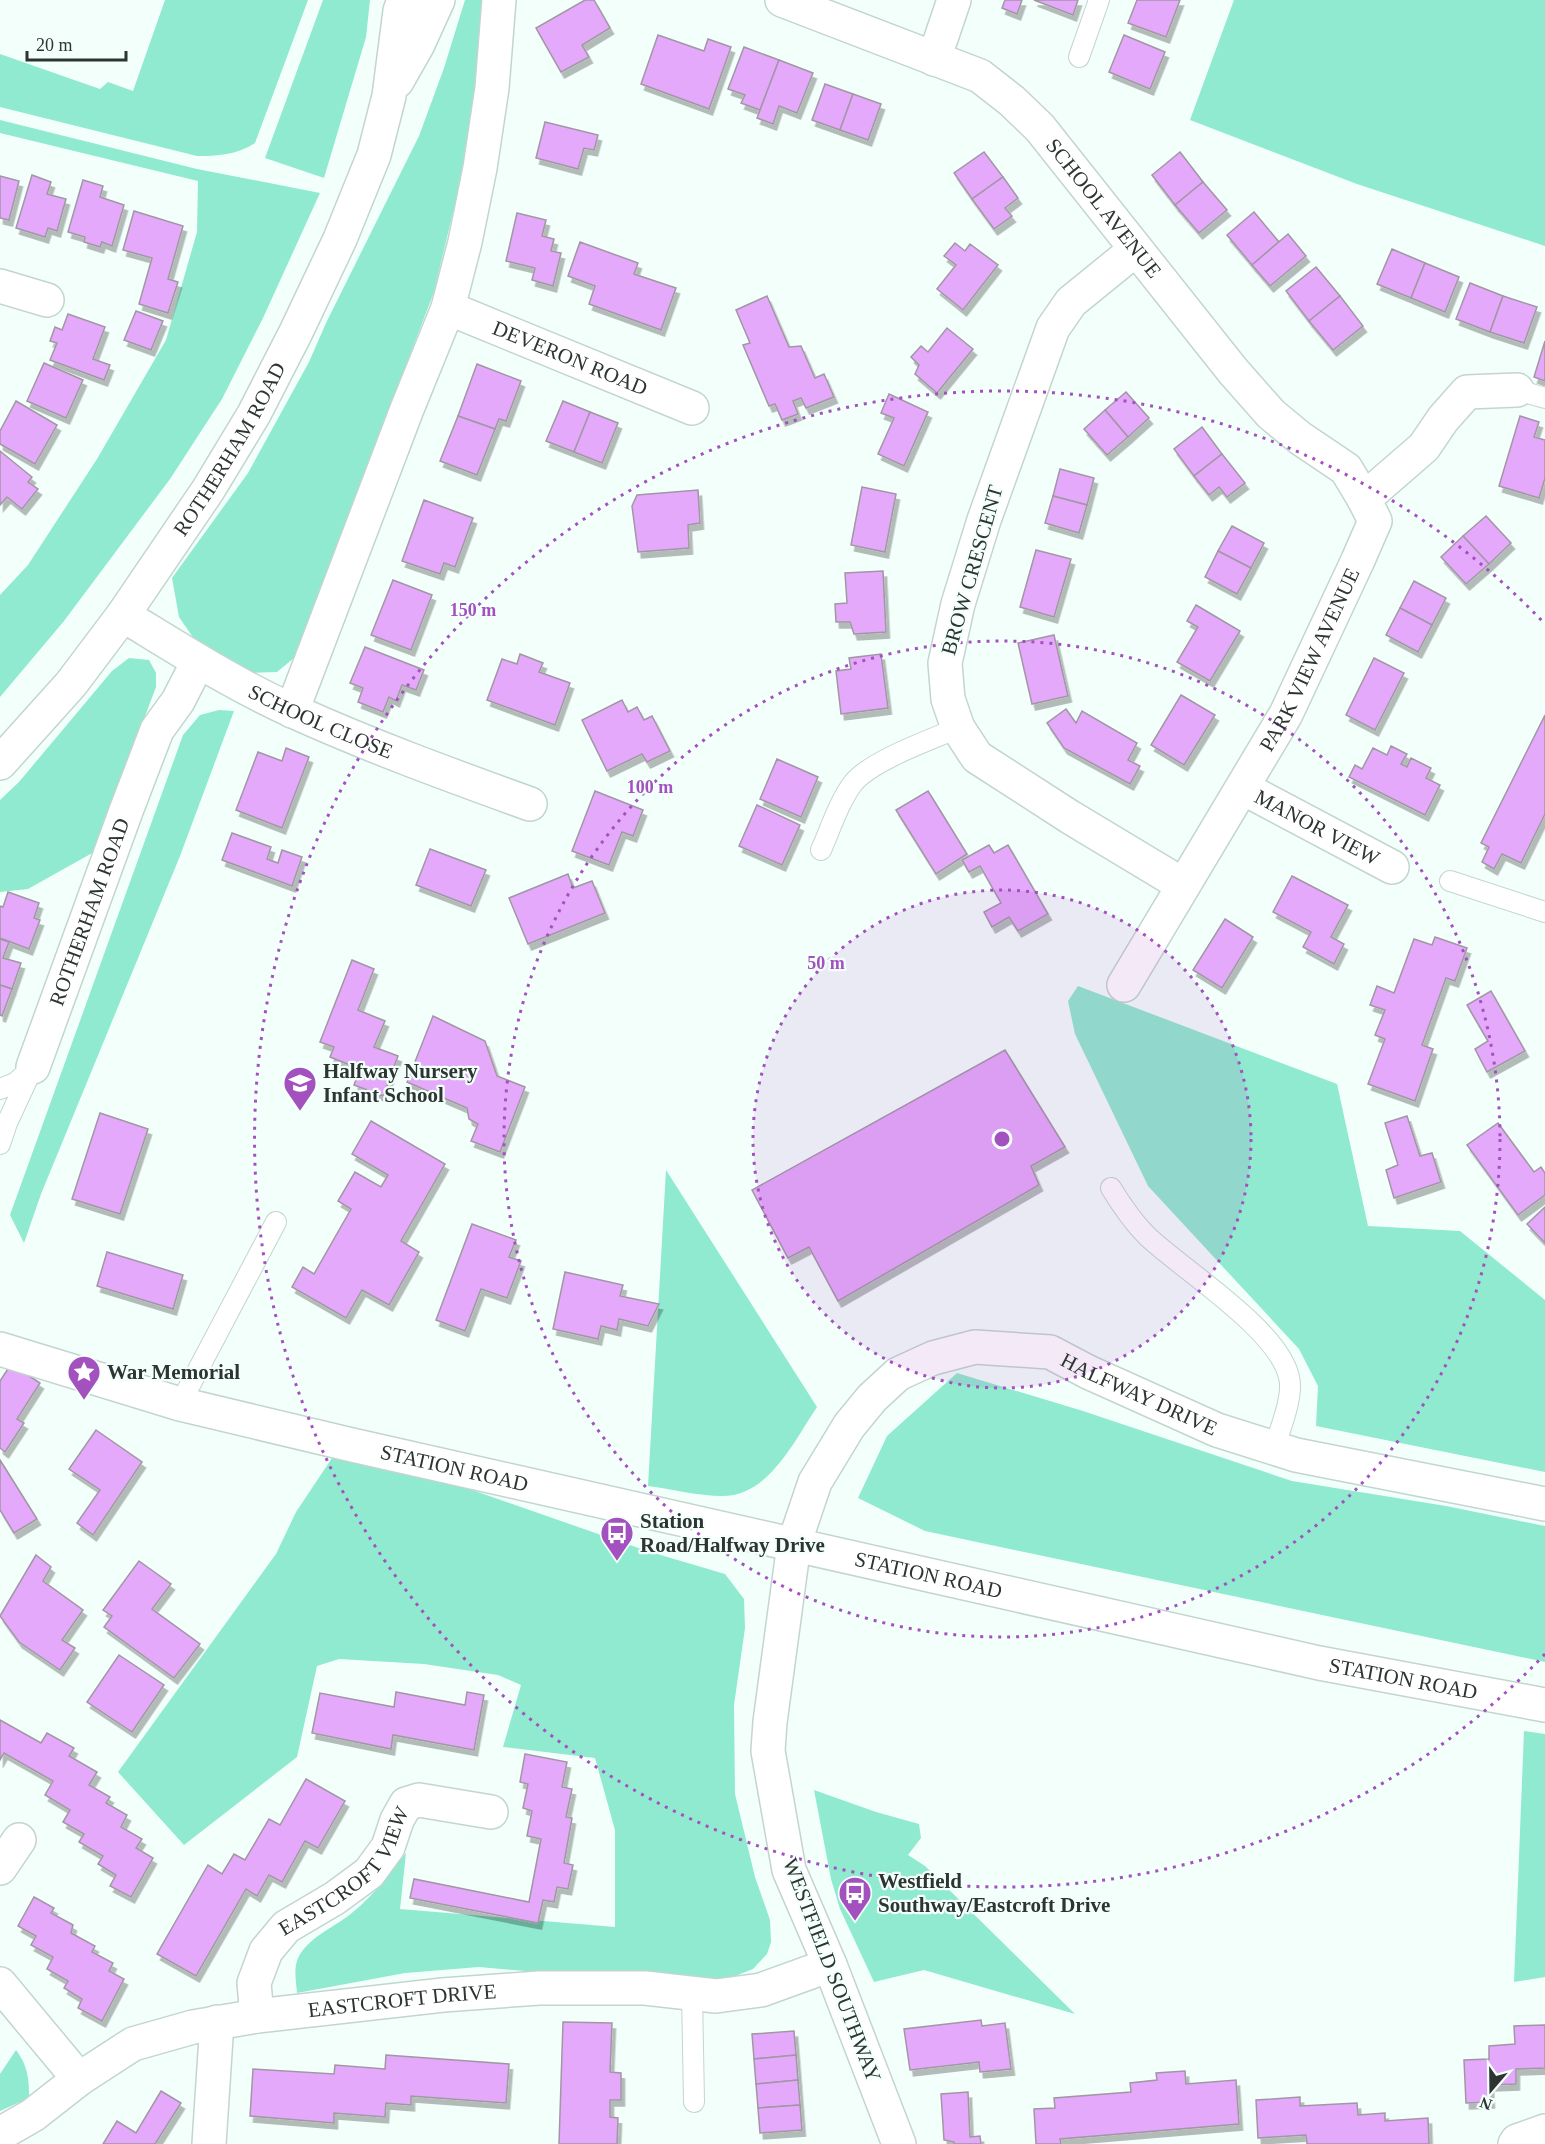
<svg xmlns="http://www.w3.org/2000/svg" width="1545" height="2144" viewBox="0 0 1545 2144" font-family="Georgia,serif">
  <style>
    .green { fill: #8feacf }
    .building { fill: #e4a9fa; stroke: #a197a4; stroke-width: 1.5; filter: url(#shadow) }
    .lines { fill: none; stroke-linecap: round; stroke-linejoin: round }
    .lane-casing { stroke: #c3d5cf; stroke-width: 22 }
    .street-casing { stroke: #c3d5cf; stroke-width: 36 }
    .secondary-casing { stroke: #c3d5cf; stroke-width: 36 }
    .lane { stroke: #fff; stroke-width: 20 }
    .street { stroke: #fff; stroke-width: 33 }
    .secondary { stroke: #fff; stroke-width: 33 }
    .ring { fill: none; stroke: #a451c0; stroke-width: 3; stroke-dasharray: 3 6 }
    .labels { text-anchor: middle; dominant-baseline: central; stroke-width: 4.5; stroke-linejoin: round; paint-order: stroke }
    .street-label { font-size: 21px; fill: #2d3432; stroke: #f3fffb }
    .poi-label { font-size: 21px; font-weight: bold; fill: #2d3432; stroke: #f3fffb; text-anchor: start }
    .centre { fill: #a451c0; stroke: #f3fffb; stroke-width: 3 }
    .ring-label { font-size: 18px; text-anchor: middle; font-weight: bold; fill: #a451c0; stroke: #f3fffb; stroke-width: 4.5; stroke-linejoin: round; paint-order: stroke }
  </style>
  <defs>
    <filter id="shadow"><feDropShadow dx="3.5" dy="6" stdDeviation="0" flood-color="#0004"/></filter>
  </defs>
  <rect width="100%" height="100%" fill="#f3fffb"/>
  <g class="green">
    <path d="M165,0H308L255,143C237,155 217,156 197,156L0,107V54L100,89L108,82L133,91Z"/>
    <path d="M323,0H370L366,37L324,178L265,158Z"/>
    <path d="M465,0H483L481,9L479,60L460,183L434,292L294,658L277,672L249,673L199,646L179,617L172,578L248,473L309,362L326,323L419,136L444,68Z"/>
    <path d="M1234,0H1545V246L1357,184L1190,120Z"/>
    <path d="M0,120L197,169L320,193L263,318L222,399L170,479L64,621L0,697V595L28,565L97,459L166,340L197,232L198,181L0,133Z"/>
    <path d="M129,658L149,660L156,673V687L94,852L28,889L0,892V800L19,782L112,671Z"/>
    <path d="M219,710L234,711L180,856L41,1194L24,1243L10,1215L183,735L200,715Z"/>
    <path d="M1078,986L1337,1084L1368,1226L1460,1231L1545,1300V1472L1316,1426L1318,1386L1299,1349L1148,1186L1075,1034L1068,1001Z"/>
    <path d="M666,1170L817,1407C794,1441 769,1496 722,1496C699,1496 671,1489 648,1486Z"/>
    <path d="M957,1373L1083,1411L1292,1481L1446,1506L1545,1526V1662L925,1531L858,1498L887,1436Z"/>
    <path d="M334,1455L350,1457L475,1491L647,1551L725,1574L744,1599L745,1628L734,1705L735,1794L755,1877L770,1920L771,1942L767,1954L753,1969L725,1980L616,1979L479,1967L405,1973L297,1993C296,1980 293,1967 299,1956C311,1935 336,1927 353,1912C374,1895 389,1874 406,1853L400,1909L615,1927V1830L595,1758L503,1747L521,1685L498,1675L424,1664L339,1659L317,1666L297,1757L184,1845L118,1772L276,1554L296,1512Z"/>
    <path d="M1524,1731L1545,1734V1977L1514,1982Z"/>
    <path d="M814,1790L876,1812L919,1824L921,1838L908,1855L925,1866L1075,2014L924,1970L874,1982L840,1909L831,1879Z"/>
    <path d="M16,2050C28,2066 29,2079 29,2098L0,2111V2074Z"/>
  </g>
  <g class="building">
    <path d="M585,0H594L610,28L582,45L589,57L561,72L536,28Z"/>
    <path d="M1005,0H1022L1017,14L1002,8Z"/>
    <path d="M1034,0H1078L1073,15Z"/>
    <path d="M1137,0H1180L1166,37L1128,23Z"/>
    <path d="M658,35L704,51L708,39L731,47L709,109L641,84Z"/>
    <path d="M1124,35L1165,52L1150,89L1109,72Z"/>
    <path d="M744,47L779,60L760,110L741,103L745,95L728,89Z"/>
    <path d="M779,60L813,73L797,113L779,106L773,124L757,118Z"/>
    <path d="M825,84L853,94L840,130L812,120Z"/>
    <path d="M853,94L881,104L868,140L840,130Z"/>
    <path d="M545,122L598,135L594,150L584,148L578,169L536,158Z"/>
    <path d="M984,152L1003,177L972,199L954,173Z"/>
    <path d="M1180,152L1203,182L1175,205L1152,175Z"/>
    <path d="M32,175L51,182L47,194L66,199L57,231L48,228L45,237L16,228Z"/>
    <path d="M0,176L19,181L9,220L0,218Z"/>
    <path d="M1003,177L1018,198L1005,208L1012,216L994,229L972,199Z"/>
    <path d="M83,180L103,186L100,197L124,205L112,246L102,242L100,247L84,242L85,237L68,232Z"/>
    <path d="M1203,182L1227,210L1199,233L1175,205Z"/>
    <path d="M134,211L183,226L168,279L178,282L168,313L139,304L152,258L123,250Z"/>
    <path d="M1254,212L1279,242L1252,265L1227,235Z"/>
    <path d="M517,213L546,220L542,236L554,239L551,251L561,253L553,286L532,280L535,268L506,261Z"/>
    <path d="M1288,234L1306,256L1270,286L1252,265Z"/>
    <path d="M580,242L638,263L634,274L676,288L661,330L589,304L595,286L568,276Z"/>
    <path d="M955,243L965,251L970,244L998,265L963,310L937,289L956,265L944,256Z"/>
    <path d="M1392,249L1425,263L1411,298L1377,284Z"/>
    <path d="M1425,263L1459,277L1445,312L1411,298Z"/>
    <path d="M1316,267L1340,296L1309,321L1286,291Z"/>
    <path d="M1470,283L1503,296L1490,332L1456,319Z"/>
    <path d="M767,296L789,347L801,346L815,378L824,374L834,397L806,408L801,398L793,401L798,414L782,420L775,404L769,406L743,345L750,343L736,310Z"/>
    <path d="M1340,296L1363,326L1333,350L1309,321Z"/>
    <path d="M1503,296L1537,307L1524,343L1490,332Z"/>
    <path d="M136,311L163,321L151,350L124,340Z"/>
    <path d="M68,314L105,327L93,359L110,365L104,380L50,360L57,343L50,341L55,327L62,330Z"/>
    <path d="M947,328L973,349L937,393L915,374L919,365L911,357L921,346L928,352Z"/>
    <path d="M1545,341V381L1534,377Z"/>
    <path d="M44,363L83,380L66,418L27,401Z"/>
    <path d="M477,364L521,381L506,421L499,419L495,429L458,416Z"/>
    <path d="M1126,392L1149,418L1128,437L1105,410Z"/>
    <path d="M889,394L928,412L904,466L878,454L894,418L881,413Z"/>
    <path d="M16,401L57,425L35,464L0,444V431Z"/>
    <path d="M563,401L590,412L574,452L546,441Z"/>
    <path d="M1105,410L1128,437L1107,455L1084,429Z"/>
    <path d="M590,412L618,423L602,463L574,452Z"/>
    <path d="M458,416L495,429L477,475L440,461Z"/>
    <path d="M1520,416L1539,422L1534,437L1545,440V478L1539,498L1499,486Z"/>
    <path d="M1202,427L1222,454L1194,476L1174,449Z"/>
    <path d="M0,451L32,477L28,482L38,489L22,509L7,497L0,505Z"/>
    <path d="M1222,454L1245,483L1227,497L1219,487L1209,495L1194,476Z"/>
    <path d="M1060,469L1094,478L1087,505L1053,496Z"/>
    <path d="M862,487L896,494L885,552L851,545Z"/>
    <path d="M698,490L700,523L688,525L689,548L638,552L632,506L637,495Z"/>
    <path d="M1053,496L1087,505L1079,533L1045,523Z"/>
    <path d="M424,500L473,518L455,567L444,563L440,574L402,561Z"/>
    <path d="M1486,516L1511,543L1489,564L1463,536Z"/>
    <path d="M1232,526L1264,543L1251,568L1218,551Z"/>
    <path d="M1463,536L1489,564L1466,584L1441,557Z"/>
    <path d="M1036,550L1071,559L1054,617L1020,607Z"/>
    <path d="M1218,551L1251,568L1237,594L1205,577Z"/>
    <path d="M883,571L886,632L854,634L850,622H836L835,604L847,603L845,573Z"/>
    <path d="M393,580L432,595L411,650L371,635Z"/>
    <path d="M1414,581L1446,598L1432,625L1400,608Z"/>
    <path d="M1196,605L1240,631L1210,681L1177,662L1198,627L1187,621Z"/>
    <path d="M1400,608L1432,625L1418,652L1386,635Z"/>
    <path d="M1054,635L1068,696L1032,704L1018,643Z"/>
    <path d="M365,647L424,670L416,690L402,685L396,701L389,697L383,712L358,702L363,688L350,683Z"/>
    <path d="M520,654L543,663L539,672L570,683L555,725L487,700L502,659L517,664Z"/>
    <path d="M881,654L888,708L841,714L836,671L851,669L849,658Z"/>
    <path d="M1374,658L1404,673L1375,730L1346,715Z"/>
    <path d="M1181,695L1215,715L1184,765L1151,745Z"/>
    <path d="M622,700L628,712L637,707L644,720L652,716L670,751L647,762L642,754L607,771L582,720Z"/>
    <path d="M1066,709L1076,723L1082,711L1137,743L1128,760L1140,766L1130,784L1064,748L1047,723Z"/>
    <path d="M1545,715V814L1521,863L1502,854L1494,869L1482,862L1489,847L1481,843Z"/>
    <path d="M1391,746L1407,754L1401,764L1407,767L1411,758L1431,768L1426,778L1440,785L1425,815L1349,777L1355,765L1362,769L1373,748L1387,755Z"/>
    <path d="M286,748L309,757L282,828L236,810L258,752L282,761Z"/>
    <path d="M777,759L818,777L801,817L760,799Z"/>
    <path d="M595,791L643,810L633,836L622,832L609,865L572,851Z"/>
    <path d="M928,791L967,854L936,874L896,810Z"/>
    <path d="M757,805L800,825L782,865L739,846Z"/>
    <path d="M232,833L271,847L267,859L278,863L282,850L302,857L292,886L222,860Z"/>
    <path d="M989,845L994,853L1008,845L1048,914L1018,931L1009,917L992,927L984,912L1001,903L980,866L969,872L962,860Z"/>
    <path d="M430,849L486,870L471,906L416,885Z"/>
    <path d="M568,874L573,888L592,881L605,913L528,944L509,898Z"/>
    <path d="M1292,876L1348,905L1331,937L1344,944L1334,964L1303,947L1311,932L1273,912Z"/>
    <path d="M8,892L39,903L34,918L40,920L29,949L0,938V906L3,907Z"/>
    <path d="M1225,919L1253,937L1222,988L1193,970Z"/>
    <path d="M1435,937L1467,948L1455,981L1446,978L1422,1045L1433,1049L1415,1101L1368,1084L1385,1039L1375,1035L1385,1010L1370,1005L1377,986L1394,993L1414,939L1432,945Z"/>
    <path d="M0,939L9,942L3,958L21,963L12,989L0,985Z"/>
    <path d="M352,960L374,969L358,1010L385,1021L374,1047L398,1056L383,1096L354,1085L360,1069L330,1057L334,1047L320,1042Z"/>
    <path d="M0,985L12,989L2,1016L0,1015Z"/>
    <path d="M1491,991L1525,1051L1487,1072L1475,1049L1488,1041L1467,1005Z"/>
    <path d="M433,1016L485,1041L497,1076L525,1087L500,1152L471,1141L478,1124L469,1119L467,1108L407,1082Z"/>
    <path d="M1005,1050L1065,1147L1031,1166L1039,1185L838,1301L809,1247L788,1258L752,1190Z"/>
    <path d="M100,1113L148,1129L120,1214L72,1199Z"/>
    <path d="M1407,1116L1420,1156L1432,1153L1441,1182L1394,1198L1386,1170L1398,1165L1385,1123Z"/>
    <path d="M371,1121L445,1164L401,1241L419,1252L389,1305L362,1290L346,1318L292,1287L303,1267L314,1274L351,1209L338,1201L355,1172L381,1187L388,1175L352,1154Z"/>
    <path d="M1498,1123L1534,1172L1541,1167L1545,1173V1195L1518,1215L1467,1145Z"/>
    <path d="M1545,1207V1243L1527,1224Z"/>
    <path d="M472,1224L516,1240L509,1257L521,1261L507,1298L481,1289L465,1331L436,1320Z"/>
    <path d="M107,1252L183,1275L173,1309L97,1286Z"/>
    <path d="M565,1272L623,1285L620,1296L659,1304L648,1326L619,1319L617,1330L601,1326L598,1339L553,1329Z"/>
    <path d="M11,1364L40,1383L17,1419L24,1423L5,1452L0,1448V1381Z"/>
    <path d="M96,1430L142,1462L93,1535L77,1523L100,1490L69,1469Z"/>
    <path d="M0,1460L37,1519L14,1533L0,1510Z"/>
    <path d="M36,1555L51,1567L43,1581L83,1610L62,1640L75,1648L60,1670L19,1642L0,1616Z"/>
    <path d="M139,1561L171,1584L152,1609L200,1644L174,1678L104,1627L112,1616L103,1610Z"/>
    <path d="M119,1655L164,1685L132,1732L87,1702Z"/>
    <path d="M396,1692L465,1705L467,1692L484,1695L474,1750L393,1735L391,1749L312,1733L320,1693L394,1707Z"/>
    <path d="M0,1720L41,1743L47,1733L74,1748L69,1756L97,1772L89,1785L110,1797L106,1803L127,1815L121,1827L142,1839L136,1848L153,1858L131,1897L110,1886L116,1875L98,1864L103,1856L79,1842L84,1834L63,1822L70,1810L45,1795L53,1781L4,1753L0,1760Z"/>
    <path d="M525,1754L567,1762L562,1787L572,1789L566,1817L572,1818L564,1863L573,1865L568,1889L557,1887L554,1902L543,1900L538,1923L410,1898L414,1879L529,1902L541,1839L527,1836L532,1811L523,1808L528,1784L520,1782Z"/>
    <path d="M306,1779L345,1801L318,1848L305,1841L282,1882L269,1875L257,1896L246,1889L196,1976L157,1954L208,1865L222,1874L234,1854L245,1860L269,1819L280,1825Z"/>
    <path d="M34,1897L54,1908L51,1913L73,1925L71,1933L95,1946L92,1952L113,1963L109,1971L124,1979L102,2021L78,2008L82,1999L64,1988L68,1981L47,1969L53,1957L31,1945L36,1936L18,1926Z"/>
    <path d="M981,2020L982,2026L1005,2023L1011,2069L980,2072L979,2062L910,2070L904,2029Z"/>
    <path d="M563,2022L612,2023L610,2072L621,2073V2100H610V2117L618,2118L617,2144H559Z"/>
    <path d="M1545,2025V2068L1516,2069V2084L1490,2085L1491,2102L1466,2103L1464,2060L1489,2059V2046L1515,2044L1514,2026Z"/>
    <path d="M794,2031L796,2055L754,2059L752,2034Z"/>
    <path d="M386,2055L509,2064L506,2103L411,2096V2105L386,2103L385,2117L334,2113V2123L250,2116L253,2069L334,2074L335,2065L385,2069Z"/>
    <path d="M796,2055L798,2080L756,2084L754,2059Z"/>
    <path d="M1185,2071L1186,2084L1236,2080L1239,2124L1060,2139L1061,2144H1036L1034,2109L1055,2108L1054,2098L1131,2092L1130,2083L1157,2080L1156,2073Z"/>
    <path d="M798,2080L800,2105L758,2108L756,2084Z"/>
    <path d="M161,2091L181,2103L155,2144H103L117,2121L136,2133Z"/>
    <path d="M968,2092L970,2137L980,2136L981,2144H954V2142L944,2140L941,2094Z"/>
    <path d="M1300,2097V2106L1357,2103L1358,2115L1385,2113V2121L1428,2118L1429,2144H1307L1306,2135L1258,2138L1256,2100Z"/>
    <path d="M800,2105L802,2130L760,2133L758,2108Z"/>
  </g>
  <g class="lines">
    <g class="lane-casing">
      <g id="lane">
        <path d="M1079,57L1099,0"/>
        <path d="M1517,390L1545,398"/>
        <path d="M821,850C831,828 839,801 854,782C873,760 930,740 958,728"/>
        <path d="M1450,881L1545,912"/>
        <path d="M0,1089L15,1083L30,1070"/>
        <path d="M0,1144L7,1123L33,1067"/>
        <path d="M1111,1188C1122,1206 1133,1222 1147,1236C1184,1271 1278,1329 1289,1377C1294,1396 1280,1429 1274,1448"/>
        <path d="M180,1404L276,1222"/>
        <path d="M692,1993L694,2102"/>
      </g>
    </g>
    <g class="street-casing">
      <g id="street">
        <path id="s1" d="M782,0L980,76L1012,101L1040,128L1233,371L1271,414L1300,438L1346,469L1364,499"/>
        <path d="M934,59L954,0"/>
        <path d="M1135,250L1071,302L1053,328L984,520L958,604L945,663L948,699L958,728L977,757L1070,817L1183,885"/>
        <path d="M0,286L47,300"/>
        <path id="s2" d="M448,308L692,408"/>
        <path id="s3" d="M123,615C179,649 233,684 293,711C370,746 450,775 530,804"/>
        <path d="M292,711L407,409L448,308L465,242L480,168L492,88L499,0"/>
        <path id="s4" d="M1243,788L1392,867"/>
        <path id="s5" d="M1124,985L1286,714L1358,560L1375,521L1364,499L1424,447L1443,419L1467,392L1517,390"/>
        <path id="s6" d="M33,1067L126,811L157,730L178,701L198,662"/>
        <path d="M0,1868L19,1840"/>
        <path d="M0,1984L79,2079"/>
        <path id="s7" d="M257,2016L254,1983L266,1951L286,1927L335,1898L369,1873L388,1847L397,1820L406,1804L419,1800L491,1812"/>
        <path id="s8" d="M0,2134L33,2115L79,2079L133,2044L193,2027L257,2016L443,1995L539,1988H645L716,1996L761,1990L830,1965"/>
        <path d="M209,2144L217,2022"/>
        <path id="s9" d="M899,2144L830,1965L789,1870L768,1751L770,1722L794,1544L815,1482L849,1426L872,1398L898,1374L933,1358L975,1347L1050,1352L1088,1372L1217,1430L1296,1455L1545,1504"/>
        <path d="M1515,2144L1517,2141L1545,2131"/>
      </g>
    </g>
    <g class="secondary-casing">
      <g id="secondary">
        <path d="M397,81L418,44L438,0"/>
        <path id="s10" d="M0,763L71,684L123,615L208,490L254,414L296,332L340,239L374,155L389,96L400,11L404,0"/>
        <path id="s11" d="M0,1349L180,1404L352,1445L1319,1663L1545,1705"/>
      </g>
    </g>
    <use href="#lane" class="lane"/>
    <use href="#street" class="street"/>
    <use href="#secondary" class="secondary"/>
  </g>
  <circle cx="1002" cy="1139" r="249" fill="#a451c0" fill-opacity=".12"/>
  <g class="ring">
    <circle cx="1002" cy="1139" r="249"/>
    <circle cx="1002" cy="1139" r="498"/>
    <path d="M1545 1654A748 748 0 1 1 1545 624"/>
  </g>
  <defs>
    <g id="school-pin" transform="scale(1.725)"><path d="M0 17L-7.5 6A9.5 9.5 0 1 1 7.5 6Z" fill="#a451c0" stroke="#f3fffb"/><path d="M0-5L7-2L0 1L-7-2ZM-4 1L0 2.5L4 1V4Q0 6-4 4Z" fill="#fff"/></g>
    <g id="sight-pin" transform="scale(1.725)"><path d="M0 17L-7.5 6A9.5 9.5 0 1 1 7.5 6Z" fill="#a451c0" stroke="#f3fffb"/><path d="M0-6L1.8-2.2L6-1.7L2.9 1.2L3.7 5.4L0 3.3L-3.7 5.4L-2.9 1.2L-6-1.7L-1.8-2.2Z" fill="#fff"/></g>
    <g id="bus-pin" transform="scale(1.725)"><path d="M0 17L-7.5 6A9.5 9.5 0 1 1 7.5 6Z" fill="#a451c0" stroke="#f3fffb"/><path d="M-5-6H5V4H4V6H2V4H-2V6H-4V4H-5ZM-3.5-4V0h7V-4ZM-3.5 1.2v1.5H-2V1.2ZM2 1.2v1.5H3.5V1.2Z" fill="#fff"/></g>
  </defs>
  <g fill-rule="evenodd">
    <use href="#school-pin" x="300" y="1083"/>
    <use href="#sight-pin" x="84" y="1372"/>
    <use href="#bus-pin" x="617" y="1533"/>
    <use href="#bus-pin" x="855" y="1893"/>
  </g>
  <g class="labels">
    <g class="street-label">
      <text stroke="none"><textPath href="#s1" startOffset="394">SCHOOL AVENUE</textPath></text>
      <text stroke="none"><textPath href="#s2" startOffset="132">DEVERON ROAD</textPath></text>
      <text stroke="none"><textPath href="#s10" startOffset="390">ROTHERHAM ROAD</textPath></text>
      <text transform="translate(972 570) rotate(-74)">BROW CRESCENT</text>
      <text stroke="none"><textPath href="#s5" startOffset="375">PARK VIEW AVENUE</textPath></text>
      <text stroke="none"><textPath href="#s3" startOffset="225">SCHOOL CLOSE</textPath></text>
      <text stroke="none"><textPath href="#s4" startOffset="84">MANOR VIEW</textPath></text>
      <text stroke="none"><textPath href="#s6" startOffset="165">ROTHERHAM ROAD</textPath></text>
      <text stroke="none"><textPath href="#s9" startOffset="1083">HALFWAY DRIVE</textPath></text>
      <text stroke="none"><textPath href="#s11" startOffset="470">STATION ROAD</textPath></text>
      <text stroke="none"><textPath href="#s11" startOffset="956">STATION ROAD</textPath></text>
      <text stroke="none"><textPath href="#s11" startOffset="1442">STATION ROAD</textPath></text>
      <text stroke="none"><textPath href="#s7" startOffset="182">EASTCROFT VIEW</textPath></text>
      <text transform="translate(832 1970) rotate(69)">WESTFIELD SOUTHWAY</text>
      <text stroke="none"><textPath href="#s8" startOffset="434">EASTCROFT DRIVE</textPath></text>
    </g>
    <g class="poi-label">
      <text x="323" y="1071">Halfway Nursery<tspan x="323" dy="24">Infant School</tspan></text>
      <text x="107" y="1372">War Memorial</text>
      <text x="640" y="1521">Station<tspan x="640" dy="24">Road/Halfway Drive</tspan></text>
      <text x="878" y="1881">Westfield<tspan x="878" dy="24">Southway/Eastcroft Drive</tspan></text>
    </g>
  </g>
  <circle cx="1002" cy="1139" r="9" class="centre"/>
  <g class="ring-label">
    <text x="473" y="616">150 m</text>
    <text x="650" y="793">100 m</text>
    <text x="826" y="969">50 m</text>
  </g>
  <g transform="translate(1491 2090) rotate(200)" stroke="#f3fffb" stroke-width="4.5" paint-order="stroke">
  <path d="M0-4.5L10 22L0 15L-10 22Z" fill="#2d3432"/>
  <text y="-9" font-size="16" font-weight="bold" text-anchor="middle" fill="#2d3432">N</text>
  </g>
  <path d="M27 51v9h99v-9" fill="none" stroke="#2d3432" stroke-width="3"/>
  <text x="36" y="51" font-size="18" fill="#2d3432" stroke="#f3fffb" stroke-width="4.5" paint-order="stroke">20 m</text>
</svg>
